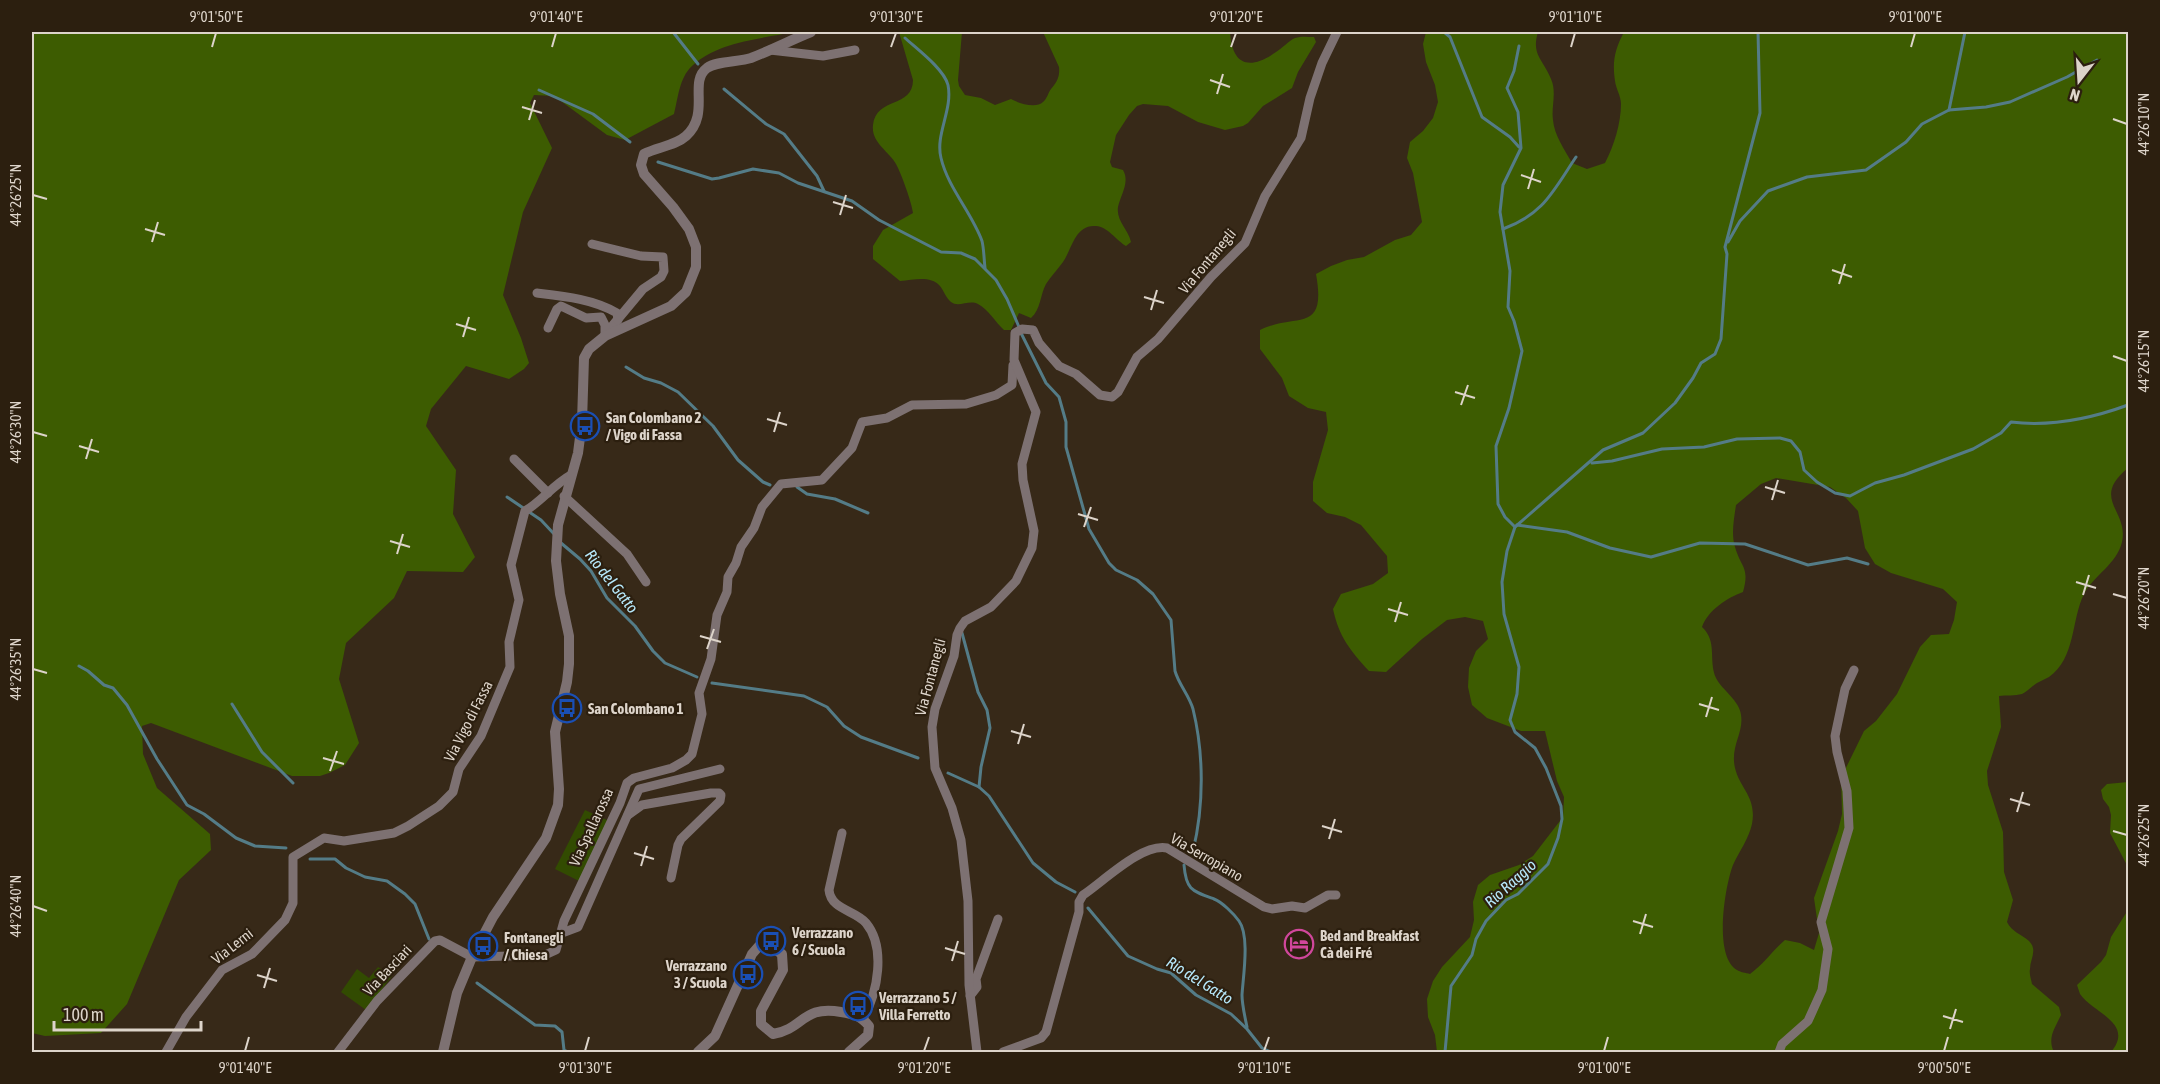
<svg xmlns="http://www.w3.org/2000/svg" width="2160" height="1084" viewBox="0 0 2160 1084" font-family="'Asap Condensed',sans-serif">
  <style>
    .green { fill: #324b01 }
    .forest { fill: #3d5c01; fill-rule: evenodd }
    .lines { fill: none; stroke-linecap: round; stroke-linejoin: round }
    .stream { stroke: #547c87; stroke-width: 3 }
    .minor { stroke: #7d7172; stroke-width: 9 }
    .tertiary { stroke: #7d7172; stroke-width: 10 }
    .ticks { fill: none; stroke: #ddd4ca; stroke-width: 2 }
    .labels { text-anchor: middle; dominant-baseline: central; stroke-width: 4.5; stroke-linejoin: round; paint-order: stroke }
    .street-label { font-size: 15px; fill: #ddd4ca; stroke: #2c1f0f }
    .poi-label { font-size: 15px; font-weight: bold; fill: #ddd4ca; stroke: #2c1f0f; text-anchor: start }
    .water-label { font-size: 16px; font-style: italic; fill: #b7e9fc; stroke: #2c1f0f }
    .neatline { fill: none; stroke: #ddd4ca; stroke-width: 2 }
    .ticks-label { font-size: 15px; text-anchor: middle; fill: #ddd4ca }
  </style>
  <rect width="100%" height="100%" fill="#372918"/>
  <g class="green">
    <path d="M585,810L609,821L579,881L555,869Z"/>
    <path d="M378,967L392,976L366,1010L341,992L357,969L369,978Z"/>
  </g>
  <g class="forest">
    <path d="M32,32H793C760,39 717,42 692,66C679,78 678,99 674,114L625,140L607,135L554,96L534,95L530,103L552,148L523,212L503,295L521,338L529,363L524,369L509,379L466,366L431,409L426,426L456,470L453,514L475,557L463,572L407,571L394,598L346,643L339,679L359,743L345,765L329,773L320,776H292L151,723L142,726L143,754L157,788L210,834L211,850L179,880L127,1004L101,1033L45,1036L32,1033Z"/>
    <path d="M899,32H962L958,80L959,86L965,95L981,98L995,105L1011,99C1018,103 1036,109 1043,102C1047,99 1048,93 1051,89C1057,82 1060,77 1059,67L1043,32H1230C1232,65 1249,71 1276,52C1283,48 1288,41 1295,38C1301,36 1308,37 1314,37L1316,42L1298,72L1292,88L1263,106L1248,123L1243,126L1225,130L1198,122L1168,106L1143,104L1137,106L1129,115L1116,135L1110,162L1112,167L1123,170C1130,182 1121,194 1118,207C1116,221 1128,229 1131,242L1126,246C1117,241 1107,226 1096,226C1075,224 1072,249 1063,262C1058,269 1051,276 1046,284C1040,295 1041,309 1031,318L1019,313L1011,330H1004C995,322 989,310 978,304C969,299 959,308 951,302C946,298 944,291 940,286C930,275 914,280 900,281L873,259V246L883,230L913,213C912,203 901,173 896,164C889,151 871,143 873,125C876,97 913,108 913,80Z"/>
    <path d="M1426,32H1538C1531,55 1543,59 1551,79C1557,92 1551,107 1553,120C1554,135 1565,150 1572,163L1587,169L1605,163C1614,146 1621,123 1621,104C1621,96 1616,89 1615,81C1612,61 1615,49 1624,32H2128V468C2090,499 2129,510 2122,542C2117,564 2094,575 2084,594C2071,620 2076,658 2049,677C2045,679 2041,681 2037,683C2032,686 2027,692 2022,694C2015,696 2006,695 1999,696L2001,727L1987,771L1988,785L2003,832L2004,872L2013,900L2007,922C2012,932 2021,934 2029,941C2038,950 2030,959 2030,969C2029,974 2031,979 2032,984L2059,1007L2061,1015C2055,1028 2047,1038 2054,1052H1437L1435,1035L1428,1017L1427,999L1433,981L1442,967L1470,937L1474,920L1473,902L1478,885L1490,875L1519,865L1533,856L1563,817L1564,797L1557,781L1545,731H1521L1487,718L1472,705L1468,687L1469,668L1476,651L1488,639L1483,621L1465,617L1447,620L1422,639L1386,672L1369,671C1350,650 1339,637 1333,609L1341,594L1373,584L1388,573L1387,556L1361,525L1345,517L1327,513L1313,501V482L1328,430L1326,412L1308,408L1289,396L1282,378L1260,349V330C1296,312 1327,335 1316,274L1331,266L1347,260L1364,257L1395,240L1411,235L1422,222L1413,173L1407,158L1410,142L1423,131L1433,118L1438,102L1435,85L1426,62L1423,44ZM1776,478L1830,487L1846,498L1858,511L1865,548L1875,564L1891,573L1943,589L1957,602L1954,620L1949,634L1931,635L1920,647L1897,694L1876,721L1864,731L1841,778L1842,814L1838,831L1814,898L1819,933L1814,950L1800,943L1785,940C1772,951 1764,964 1750,974C1746,973 1740,972 1737,970C1713,956 1725,886 1733,865C1739,852 1749,838 1752,824C1757,797 1740,789 1735,768C1730,746 1744,733 1741,715C1740,701 1722,690 1716,678C1708,660 1718,642 1702,627C1708,610 1727,598 1743,592C1750,567 1741,568 1735,547C1731,534 1734,519 1736,505L1761,484Z"/>
    <path d="M2128,782V867L2110,833L2111,815L2109,807L2103,799L2101,790L2107,784Z"/>
    <path d="M2128,910V1052H2111C2135,1023 2093,1013 2080,994C2079,991 2078,988 2077,985L2101,962L2106,955L2111,937Z"/>
  </g>
  <g class="lines">
    <g class="stream">
      <path d="M673,32L698,64"/>
      <path d="M1444,32L1450,37L1482,117L1510,137L1519,147"/>
      <path d="M905,38C917,49 944,69 948,85C953,110 935,134 941,158C948,188 972,213 982,241C984,249 984,260 985,268"/>
      <path d="M724,89L766,124L784,134L817,176L824,191"/>
      <path d="M539,90L593,114L630,142"/>
      <path d="M1949,110L1965,32"/>
      <path d="M658,162L712,179L719,178L753,169L779,173L798,183L852,201L879,220L941,252L961,253L975,259L996,280L1007,299L1019,327"/>
      <path d="M1503,229C1544,214 1553,191 1576,157"/>
      <path d="M1728,242L1740,221L1768,191L1807,177L1866,170L1906,142L1922,124L1949,110L1986,107L2010,102L2067,77L2097,60"/>
      <path d="M1021,333L1046,383L1059,397L1066,422V447L1089,529L1109,563L1116,570L1137,580L1153,594L1171,620L1175,671C1179,685 1189,695 1193,709C1204,754 1204,806 1193,851"/>
      <path d="M626,367L644,378L661,383L678,392L713,426L738,460L763,482L770,485"/>
      <path d="M1592,463L1612,461L1662,449L1704,447L1737,439L1780,438L1791,441L1800,452L1804,470L1817,482L1835,493L1850,496L1875,483L1904,475L1973,449L2001,433L2011,422C2052,427 2090,419 2128,405"/>
      <path d="M797,487L807,494L835,499L868,513"/>
      <path d="M507,497L541,520L555,535"/>
      <path d="M1517,525L1567,532L1610,548L1651,557L1700,543L1745,544L1808,565L1847,558L1868,564"/>
      <path d="M1515,527L1505,517L1498,504L1496,446L1509,408L1522,351L1514,321L1508,307L1510,271L1500,212L1503,185L1521,148L1518,112L1507,88L1514,71L1519,46"/>
      <path d="M561,543L580,559L591,571L607,598L635,626L653,651L665,663L697,677"/>
      <path d="M962,633L978,692L987,710L990,728L981,767L979,787"/>
      <path d="M79,666L88,671L104,685L113,688L127,705L157,759L187,805L204,814L236,838L255,846L286,848"/>
      <path d="M712,683L804,696L827,707L844,726L861,737L918,758"/>
      <path d="M232,704L262,752L293,783"/>
      <path d="M948,773L979,787L989,796L1033,863L1056,882L1075,892"/>
      <path d="M310,859H335L346,868L365,877L387,881L405,894L415,904L429,939"/>
      <path d="M1184,865C1186,890 1192,891 1214,899C1222,902 1234,914 1239,921C1250,936 1243,977 1242,995C1242,1005 1245,1017 1247,1027"/>
      <path d="M1088,908L1128,956L1157,969L1171,973L1196,995L1231,1014L1247,1029L1262,1048L1271,1052"/>
      <path d="M477,983L535,1025L555,1026L562,1032L564,1050L568,1052"/>
      <path d="M1445,1052L1451,986L1472,955L1476,939L1486,921L1506,900L1518,894L1548,864L1558,838L1562,819L1561,806L1546,768L1535,748L1515,732L1510,720L1517,694L1519,667L1504,614L1502,582L1507,551L1515,527L1603,450L1643,433L1675,403L1693,378L1701,363L1715,354L1721,339L1727,254L1725,247L1760,113L1758,32"/>
    </g>
    <g class="minor">
      <path d="M770,50L823,56L855,50"/>
      <path d="M592,244L641,256L663,257L664,271L661,277L643,289L613,325L611,332"/>
      <path d="M537,293C563,296 594,299 617,313L618,320"/>
      <path d="M548,328L557,309L561,306L586,318L601,317L605,325V336"/>
      <path d="M514,459L548,493"/>
      <path d="M564,496L627,554L646,582"/>
      <path d="M628,815L642,805L711,793H719L721,795L720,801L681,839L678,845L671,878"/>
      <path d="M842,833L829,890C831,910 855,910 866,923C886,947 878,993 863,1018"/>
      <path d="M562,933L578,927L639,789L720,769"/>
      <path d="M970,996L977,987L976,979L998,919"/>
      <path d="M166,1052L186,1017L222,970L252,954L285,920L293,903V857L324,838L344,841L394,833L408,826L439,806L453,792L459,769L481,736L510,667L509,642L519,600L511,565L525,511C542,501 553,485 571,475"/>
      <path d="M338,1052L377,1001L435,941L440,940L472,957L545,955L556,950L564,921L620,803L627,783L634,778L672,768L686,760L692,754L702,714L699,693L711,659L717,615L727,592L728,577L736,563L741,547L754,528L762,507L781,484L822,480L852,448L862,422L887,418L912,405L966,404L996,395L1012,385L1013,365"/>
      <path d="M977,1052L969,985L968,901L961,840L952,808L935,768L932,727L935,709L954,656L957,635L960,628L965,621L991,607L1016,581L1032,548L1034,531L1023,480L1022,464L1036,412L1014,360L1015,333L1022,329L1033,330L1039,343L1059,366L1076,374L1100,395L1112,397L1118,392L1137,357L1158,339L1211,277L1245,243L1265,196L1301,138L1310,98L1322,63L1337,32"/>
      <path d="M1003,1052L1041,1038L1046,1032L1079,912V902L1083,895C1104,881 1142,843 1167,848L1264,907L1272,909L1292,906L1305,908L1328,895H1336"/>
      <path d="M1779,1052L1782,1044L1808,1021L1822,990L1828,949L1821,922L1849,828L1847,791L1837,752L1835,736L1845,689L1854,670"/>
    </g>
    <g class="tertiary">
      <path d="M443,1052L457,993L472,957L493,917L546,838L558,805L559,789L555,732L567,682L569,664V636L560,594L556,561L558,525L578,453L582,422L584,358L589,349L605,336L671,306L686,292L696,267V247L689,229L673,207L644,174L641,165L644,154C657,147 675,146 686,136C711,113 688,82 707,68C716,61 739,62 751,58C772,50 791,40 811,32"/>
      <path d="M698,1052L715,1036L752,954L759,946L771,947L782,954L783,970L761,1011V1024L773,1034C804,1029 802,1005 841,1012C854,1014 861,1016 869,1026L868,1035L849,1052"/>
    </g>
  </g>
  <path class="ticks" d="M212,47L216,33M552,47L556,33M891,47L896,33M1231,47L1236,33M1571,47L1575,33M1911,47L1915,33M1210,80L1230,87M1217,94L1223,74M522,107L542,113M2113,119L2127,124M529,120L535,100M1521,175L1541,182M1528,189L1534,169M33,195L47,199M833,202L853,208M840,215L846,195M145,229L165,235M152,242L158,222M1832,270L1852,277M1839,284L1845,264M1144,297L1164,303M1151,310L1157,290M456,324L476,330M463,337L469,317M2113,356L2127,361M1455,392L1475,398M1461,405L1468,385M767,419L787,425M33,432L47,436M774,432L780,412M79,446L99,452M86,459L92,439M1765,487L1785,493M1772,500L1778,480M1078,514L1098,520M1084,527L1091,507M390,541L410,547M397,554L403,534M2076,582L2096,588M2113,594L2127,598M2083,595L2089,575M1388,609L1408,615M1395,622L1401,602M700,636L721,642M707,649L714,629M33,669L47,673M1699,704L1719,710M1706,717L1712,697M1011,731L1031,737M1018,744L1024,724M323,758L344,764M330,771L337,751M2010,799L2030,805M2017,812L2023,792M1322,826L1342,832M2113,831L2127,835M1329,839L1335,819M634,853L654,859M641,866L647,846M33,906L47,911M1633,921L1653,927M1640,934L1646,914M945,948L965,954M952,961L958,941M257,975L277,981M264,988L270,968M1943,1016L1963,1022M1950,1029L1956,1009M245,1051L249,1037M585,1051L589,1037M924,1051L929,1037M1264,1051L1269,1037M1604,1051L1608,1037M1944,1051L1948,1037"/>
  <defs>
    <g id="bus-ring" transform="scale(1.5)"><circle r="9.5" fill="#2c1f0f" stroke="#1a4fb4" stroke-width="1.5"/><path d="M-5-6H5V4H4V6H2V4H-2V6H-4V4H-5ZM-3.5-4V0h7V-4ZM-3.5 1.2v1.5H-2V1.2ZM2 1.2v1.5H3.5V1.2Z" fill="#1a4fb4"/></g>
    <g id="hotel-ring" transform="scale(1.5)"><circle r="9.5" fill="#2c1f0f" stroke="#d1479c" stroke-width="1.5"/><path d="M-6-4.5h1.5V1H6V5H4.5V3h-9V5H-6ZM-4 0a1.8 1.8 0 1 1 3.6 0ZM.5 0V-2.5h3Q6-2.5 6 0Z" fill="#d1479c"/></g>
  </defs>
  <g fill-rule="evenodd">
    <use href="#bus-ring" x="585" y="426"/>
    <use href="#bus-ring" x="567" y="708"/>
    <use href="#bus-ring" x="771" y="941"/>
    <use href="#hotel-ring" x="1299" y="944"/>
    <use href="#bus-ring" x="483" y="946"/>
    <use href="#bus-ring" x="748" y="974"/>
    <use href="#bus-ring" x="858" y="1006"/>
  </g>
  <g class="labels">
    <g class="street-label">
      <text transform="translate(1207 261) rotate(-50)">Via Fontanegli</text>
      <text transform="translate(930 677) rotate(-75)">Via Fontanegli</text>
      <text transform="translate(468 721) rotate(-63)">Via Vigo di Fassa</text>
      <text transform="translate(591 827) rotate(-65)">Via Spallarossa</text>
      <text transform="translate(1207 857) rotate(30)">Via Serropiano</text>
      <text transform="translate(232 946) rotate(-38)">Via Lerni</text>
      <text transform="translate(387 970) rotate(-47)">Via Basciari</text>
    </g>
    <g class="poi-label">
      <text x="606" y="417">San Colombano 2<tspan x="606" dy="17">/ Vigo di Fassa</tspan></text>
      <text x="588" y="708">San Colombano 1</text>
      <text x="792" y="932">Verrazzano<tspan x="792" dy="17">6 / Scuola</tspan></text>
      <text x="1320" y="935">Bed and Breakfast<tspan x="1320" dy="17">Cà dei Fré</tspan></text>
      <text x="504" y="937">Fontanegli<tspan x="504" dy="17">/ Chiesa</tspan></text>
      <text x="727" y="965" text-anchor="end">Verrazzano<tspan x="727" dy="17">3 / Scuola</tspan></text>
      <text x="879" y="997">Verrazzano 5 /<tspan x="879" dy="17">Villa Ferretto</tspan></text>
    </g>
    <g class="water-label">
      <text transform="translate(612 581) rotate(52)">Rio del Gatto</text>
      <text transform="translate(1510 883) rotate(-42)">Rio Raggio</text>
      <text transform="translate(1200 980) rotate(32)">Rio del Gatto</text>
    </g>
  </g>
  <rect width="2160" height="1084" fill="none" stroke="#2c1f0f" stroke-width="66"/>
  <g transform="translate(2079 81) rotate(197)" stroke="#2c1f0f" stroke-width="4.5" paint-order="stroke">
  <path d="M0-4.5L10 22L0 15L-10 22Z" fill="#ddd4ca"/>
  <text y="-9" font-size="16" font-weight="bold" text-anchor="middle" fill="#ddd4ca">N</text>
  </g>
  <path d="M54 1021v9h147v-9" fill="none" stroke="#ddd4ca" stroke-width="3"/>
  <text x="63" y="1021" font-size="18" fill="#ddd4ca" stroke="#2c1f0f" stroke-width="4.5" paint-order="stroke">100 m</text>
  <rect x="33" y="33" width="2094" height="1018" class="neatline"/>
  <g class="ticks-label">
    <text x="216" y="22">9°01'50"E</text>
    <text x="556" y="22">9°01'40"E</text>
    <text x="896" y="22">9°01'30"E</text>
    <text x="1236" y="22">9°01'20"E</text>
    <text x="1575" y="22">9°01'10"E</text>
    <text x="1915" y="22">9°01'00"E</text>
    <text transform="translate(2144 124) rotate(-90)" y="5">44°26'10"N</text>
    <text transform="translate(16 195) rotate(-90)" y="5">44°26'25"N</text>
    <text transform="translate(2144 361) rotate(-90)" y="5">44°26'15"N</text>
    <text transform="translate(16 432) rotate(-90)" y="5">44°26'30"N</text>
    <text transform="translate(2144 598) rotate(-90)" y="5">44°26'20"N</text>
    <text transform="translate(16 669) rotate(-90)" y="5">44°26'35"N</text>
    <text transform="translate(2144 835) rotate(-90)" y="5">44°26'25"N</text>
    <text transform="translate(16 906) rotate(-90)" y="5">44°26'40"N</text>
    <text x="245" y="1073">9°01'40"E</text>
    <text x="585" y="1073">9°01'30"E</text>
    <text x="924" y="1073">9°01'20"E</text>
    <text x="1264" y="1073">9°01'10"E</text>
    <text x="1604" y="1073">9°01'00"E</text>
    <text x="1944" y="1073">9°00'50"E</text>
  </g>
</svg>
